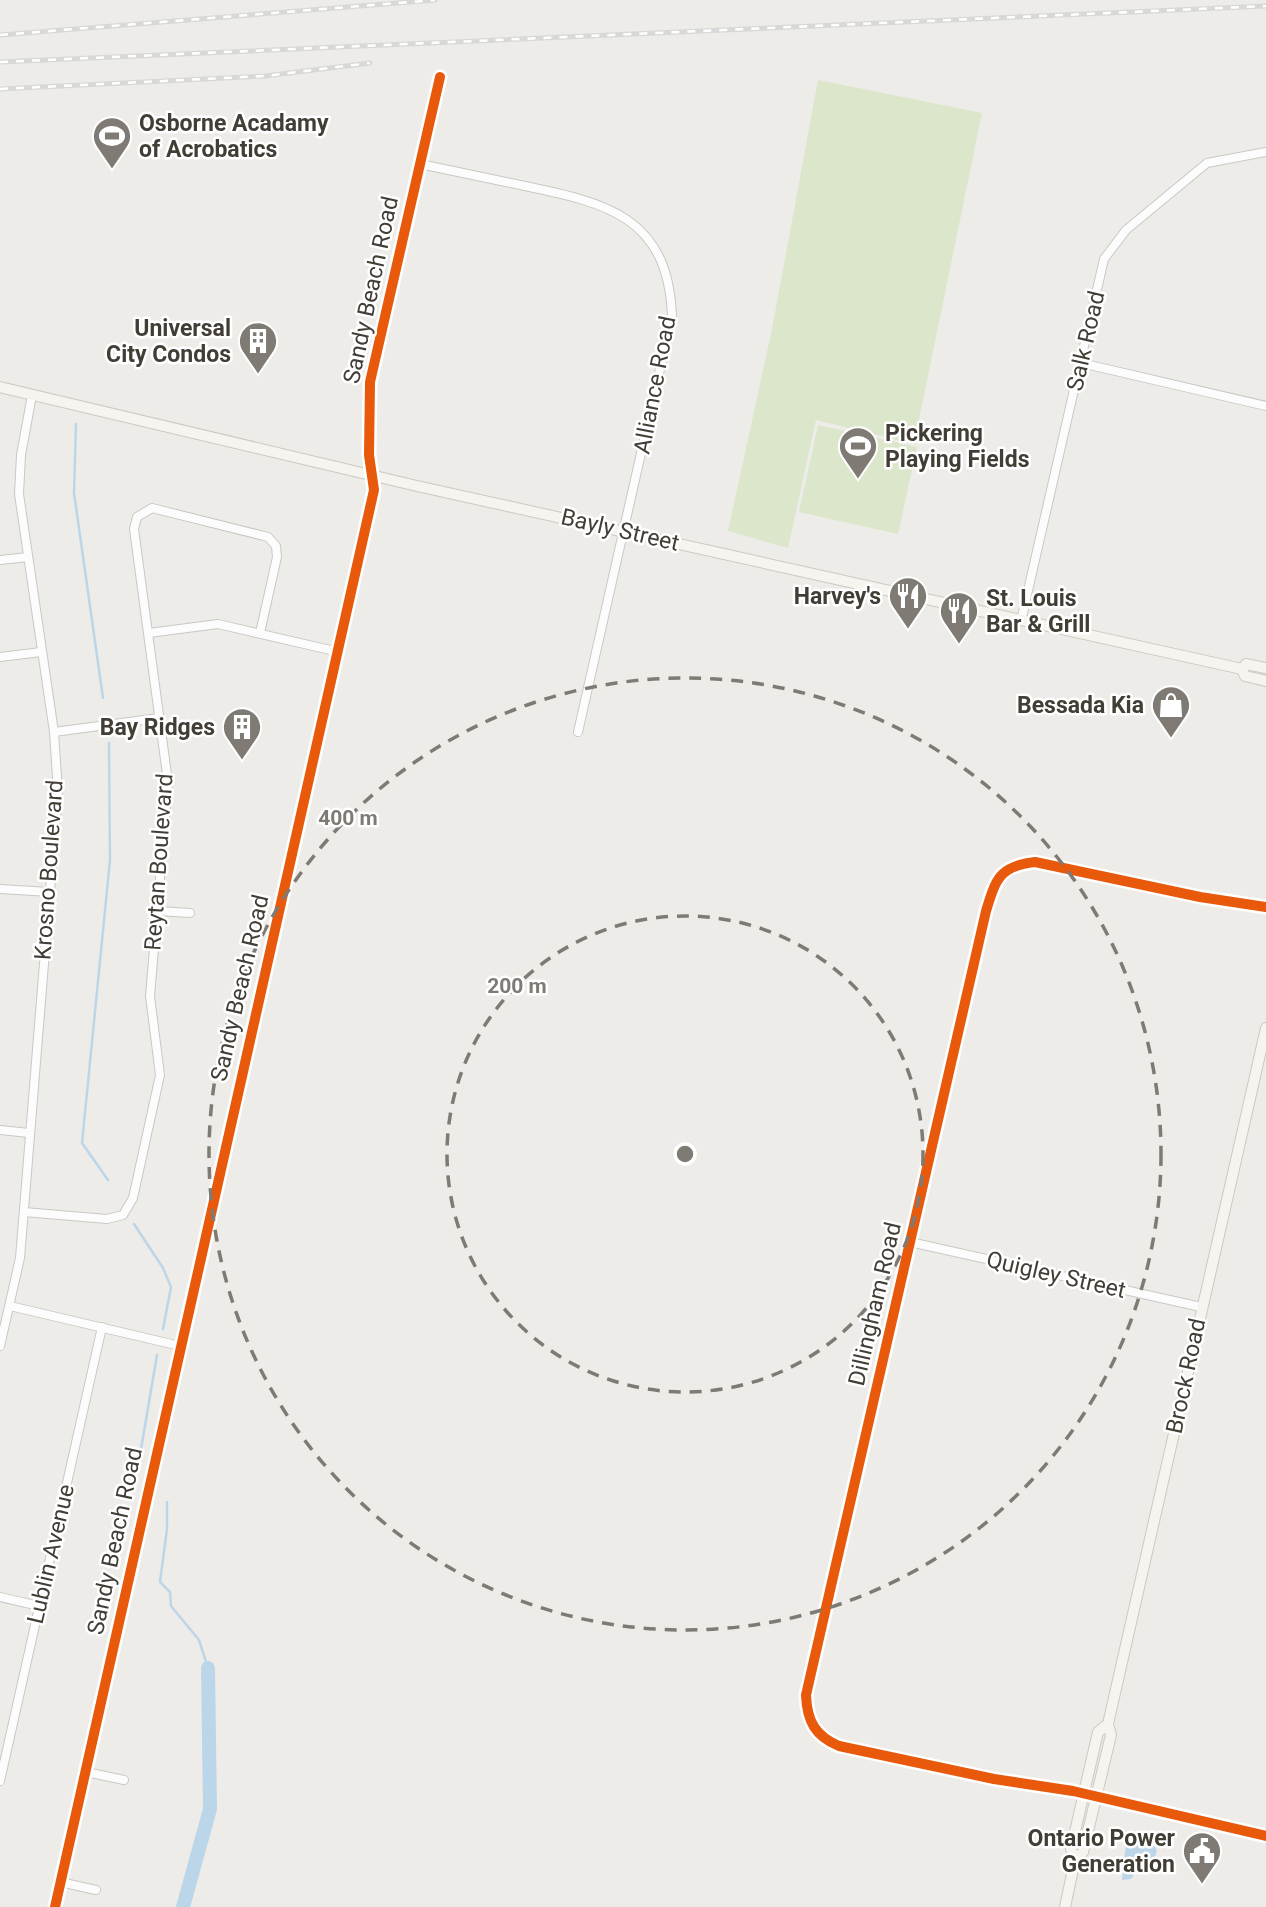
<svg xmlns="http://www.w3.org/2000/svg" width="1266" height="1907" viewBox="0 0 1266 1907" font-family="Roboto,sans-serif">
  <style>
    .green { fill: #dbe6ca }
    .water { fill: #bcd6e9 }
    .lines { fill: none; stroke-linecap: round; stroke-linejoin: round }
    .stream { stroke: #bcd6e9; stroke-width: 2.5 }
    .river { stroke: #bcd6e9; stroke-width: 14 }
    .minor-casing { stroke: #cac8c4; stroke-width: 10 }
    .tertiary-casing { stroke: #cac8c4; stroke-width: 11 }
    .secondary-casing { stroke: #ccc9bf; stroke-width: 12 }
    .minor { stroke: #fcfcfc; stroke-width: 8 }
    .tertiary { stroke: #fcfcfc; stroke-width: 10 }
    .secondary { stroke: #f5f4ef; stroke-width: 10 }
    .rail-casing { stroke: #d8d8d7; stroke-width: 5 }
    .rail { stroke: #fff; stroke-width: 2.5; stroke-dasharray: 8; stroke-linecap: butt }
    .cycleway-casing { stroke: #fff; stroke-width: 15 }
    .cycleway { stroke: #e8590c; stroke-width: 10 }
    .ring { fill: none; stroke: #7f7b74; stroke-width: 3.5; stroke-dasharray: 12 9 }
    .labels { text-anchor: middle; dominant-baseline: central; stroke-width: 5; stroke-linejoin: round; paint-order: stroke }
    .poi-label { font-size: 23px; font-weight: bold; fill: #433e35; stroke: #fff; text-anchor: end }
    .street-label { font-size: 23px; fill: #433e35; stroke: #fff }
    .centre { fill: #7f7b74; stroke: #fff; stroke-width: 3.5 }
    .ring-label { font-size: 21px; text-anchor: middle; font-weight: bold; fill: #7f7b74; stroke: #fff; stroke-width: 5; stroke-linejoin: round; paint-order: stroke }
  </style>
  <rect width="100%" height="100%" fill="#eeece8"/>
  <g class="green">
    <path d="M818,80L982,113L914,444L816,420L788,548L728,531L772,329Z"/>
    <path d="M818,425L917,447L898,534L799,512Z"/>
  </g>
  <path class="water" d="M1149,1840L1157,1850L1155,1857L1139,1867L1131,1879L1122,1880L1126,1844L1128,1841Z"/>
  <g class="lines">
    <g class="stream">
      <path d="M76,424L74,493L103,698"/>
      <path d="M108,1180L82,1143L110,860L109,743"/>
      <path d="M134,1224L163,1268L171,1287L163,1329"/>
      <path d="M139,1461L157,1355"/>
      <path d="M167,1502V1529L160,1582L170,1592L171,1606L199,1640L208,1668"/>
    </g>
    <path class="river" d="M183,1907L210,1809L208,1668"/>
    <g class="minor-casing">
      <g id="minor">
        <path d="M420,164C455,171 490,179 525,186C607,203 668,217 672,316L578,732"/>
        <path d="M1081,363L1266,406"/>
        <path d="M372,475L369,455L370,382L440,77"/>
        <path d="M0,560L28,557"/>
        <path d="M1021,621L1104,259L1126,230L1207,163L1266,152"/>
        <path d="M149,633L218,624L339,652"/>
        <path d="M0,657L41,652"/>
        <path d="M54,732L159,718"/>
        <path d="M0,889L50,892"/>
        <path d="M158,911L190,913"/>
        <path d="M0,1130L29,1133"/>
        <path d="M24,1212L107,1219L123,1215L133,1198L160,1075L150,996L168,782L134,529L137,517L152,508L268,537L276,546L277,557L260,633"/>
        <path d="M910,1242L1201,1307"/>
        <path d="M10,1306L180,1346"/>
        <path d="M0,1346L20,1258L58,792L54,732L19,494L21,455L32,395"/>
        <path d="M0,1597L39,1606"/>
        <path d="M86,1772L124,1780"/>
        <path d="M0,1781L102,1327"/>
        <path d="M1089,1796L839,1746C815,1736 807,1721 806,1695L986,911C996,879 999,866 1035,862L1200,897L1266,907"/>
        <path d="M60,1882L96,1890"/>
      </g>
    </g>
    <g class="tertiary-casing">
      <g id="tertiary">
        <path d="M1091,1797L1266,1836"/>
        <path d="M55,1907L339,652L374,490L372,475"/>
      </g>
    </g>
    <g class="secondary-casing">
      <g id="secondary">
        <path d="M0,387L417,486L1242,669L1246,664L1266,668"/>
        <path d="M1242,669L1245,676L1266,681"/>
        <path d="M1075,1860L1083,1852L1111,1735L1108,1724L1266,1028"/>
        <path d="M1065,1907L1075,1860L1071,1849L1098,1732L1108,1724"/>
      </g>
    </g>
    <use href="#minor" class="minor"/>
    <use href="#tertiary" class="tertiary"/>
    <use href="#secondary" class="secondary"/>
    <g class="rail-casing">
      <g id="rail">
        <path d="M0,35L435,0"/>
        <path d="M0,62L1266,6"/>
        <path d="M0,89L265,76L370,63"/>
      </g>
    </g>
    <use href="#rail" class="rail"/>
    <g class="cycleway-casing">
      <g id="cycleway">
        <path d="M1266,907L1200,897L1035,862C999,866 996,879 986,911L806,1695C807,1721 815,1736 839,1746L994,1779L1073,1791L1266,1836"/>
        <path d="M55,1907L374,490L369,455L370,382L440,77"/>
      </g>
    </g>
    <use href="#cycleway" class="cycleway"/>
  </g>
  <g class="ring">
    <circle cx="685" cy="1154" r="238"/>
    <circle cx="685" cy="1154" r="476"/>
  </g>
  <defs>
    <g id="stadium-pin" transform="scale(2.0125)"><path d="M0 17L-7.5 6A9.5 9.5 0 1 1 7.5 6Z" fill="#7f7b74" stroke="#fff"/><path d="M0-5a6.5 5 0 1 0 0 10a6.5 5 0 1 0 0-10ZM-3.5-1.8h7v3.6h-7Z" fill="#fff"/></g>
    <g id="building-pin" transform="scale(2.0125)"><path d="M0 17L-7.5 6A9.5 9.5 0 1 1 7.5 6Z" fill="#7f7b74" stroke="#fff"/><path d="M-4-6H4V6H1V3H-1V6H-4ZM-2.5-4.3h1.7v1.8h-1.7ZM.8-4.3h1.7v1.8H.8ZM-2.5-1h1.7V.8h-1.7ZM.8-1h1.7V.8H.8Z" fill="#fff"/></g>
    <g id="restaurant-pin" transform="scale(2.0125)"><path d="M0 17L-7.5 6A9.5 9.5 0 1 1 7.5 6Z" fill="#7f7b74" stroke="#fff"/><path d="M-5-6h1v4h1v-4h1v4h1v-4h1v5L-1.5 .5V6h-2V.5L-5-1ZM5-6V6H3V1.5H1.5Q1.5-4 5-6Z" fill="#fff"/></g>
    <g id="shop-pin" transform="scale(2.0125)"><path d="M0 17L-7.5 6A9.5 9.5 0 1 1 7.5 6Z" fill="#7f7b74" stroke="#fff"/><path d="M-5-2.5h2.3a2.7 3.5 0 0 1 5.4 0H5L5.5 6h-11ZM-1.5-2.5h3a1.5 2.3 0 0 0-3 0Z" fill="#fff"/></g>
    <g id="civic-pin" transform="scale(2.0125)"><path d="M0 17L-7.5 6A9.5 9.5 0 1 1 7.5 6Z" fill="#7f7b74" stroke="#fff"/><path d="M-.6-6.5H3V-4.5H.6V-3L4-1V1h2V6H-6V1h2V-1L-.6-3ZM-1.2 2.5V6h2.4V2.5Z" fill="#fff"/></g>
  </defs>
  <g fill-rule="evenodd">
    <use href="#stadium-pin" x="112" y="136"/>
    <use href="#building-pin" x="258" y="341"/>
    <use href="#stadium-pin" x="858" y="446"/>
    <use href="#restaurant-pin" x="908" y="596"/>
    <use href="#restaurant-pin" x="959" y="611"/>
    <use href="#shop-pin" x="1171" y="705"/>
    <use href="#building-pin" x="242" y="727"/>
    <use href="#civic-pin" x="1202" y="1851"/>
  </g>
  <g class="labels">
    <g class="poi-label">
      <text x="139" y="123" text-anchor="start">Osborne Acadamy<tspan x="139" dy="26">of Acrobatics</tspan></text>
      <text x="231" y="328">Universal<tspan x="231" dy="26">City Condos</tspan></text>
      <text x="885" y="433" text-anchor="start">Pickering<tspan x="885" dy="26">Playing Fields</tspan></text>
      <text x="881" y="596">Harvey's</text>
      <text x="986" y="598" text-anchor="start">St. Louis<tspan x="986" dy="26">Bar &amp; Grill</tspan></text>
      <text x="1144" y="705">Bessada Kia</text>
      <text x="215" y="727">Bay Ridges</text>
      <text x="1175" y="1838">Ontario Power<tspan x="1175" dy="26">Generation</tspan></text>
    </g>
    <g class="street-label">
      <text transform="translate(371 290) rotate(-78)">Sandy Beach Road</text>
      <text transform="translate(1086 341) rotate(-77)">Salk Road</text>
      <text transform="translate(655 385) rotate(-79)">Alliance Road</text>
      <text transform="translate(620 530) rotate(13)">Bayly Street</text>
      <text transform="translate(159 862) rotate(-86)">Reytan Boulevard</text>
      <text transform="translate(49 870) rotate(-86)">Krosno Boulevard</text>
      <text transform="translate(240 988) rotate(-77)">Sandy Beach Road</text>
      <text transform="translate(1056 1275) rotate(13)">Quigley Street</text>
      <text transform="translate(875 1304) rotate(-77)">Dillingham Road</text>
      <text transform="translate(1186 1376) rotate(-78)">Brock Road</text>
      <text transform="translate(115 1541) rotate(-78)">Sandy Beach Road</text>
      <text transform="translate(51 1554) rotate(-77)">Lublin Avenue</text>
    </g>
  </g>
  <circle cx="685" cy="1154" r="10" class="centre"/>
  <g class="ring-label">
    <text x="348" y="825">400 m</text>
    <text x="517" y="993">200 m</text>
  </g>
</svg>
